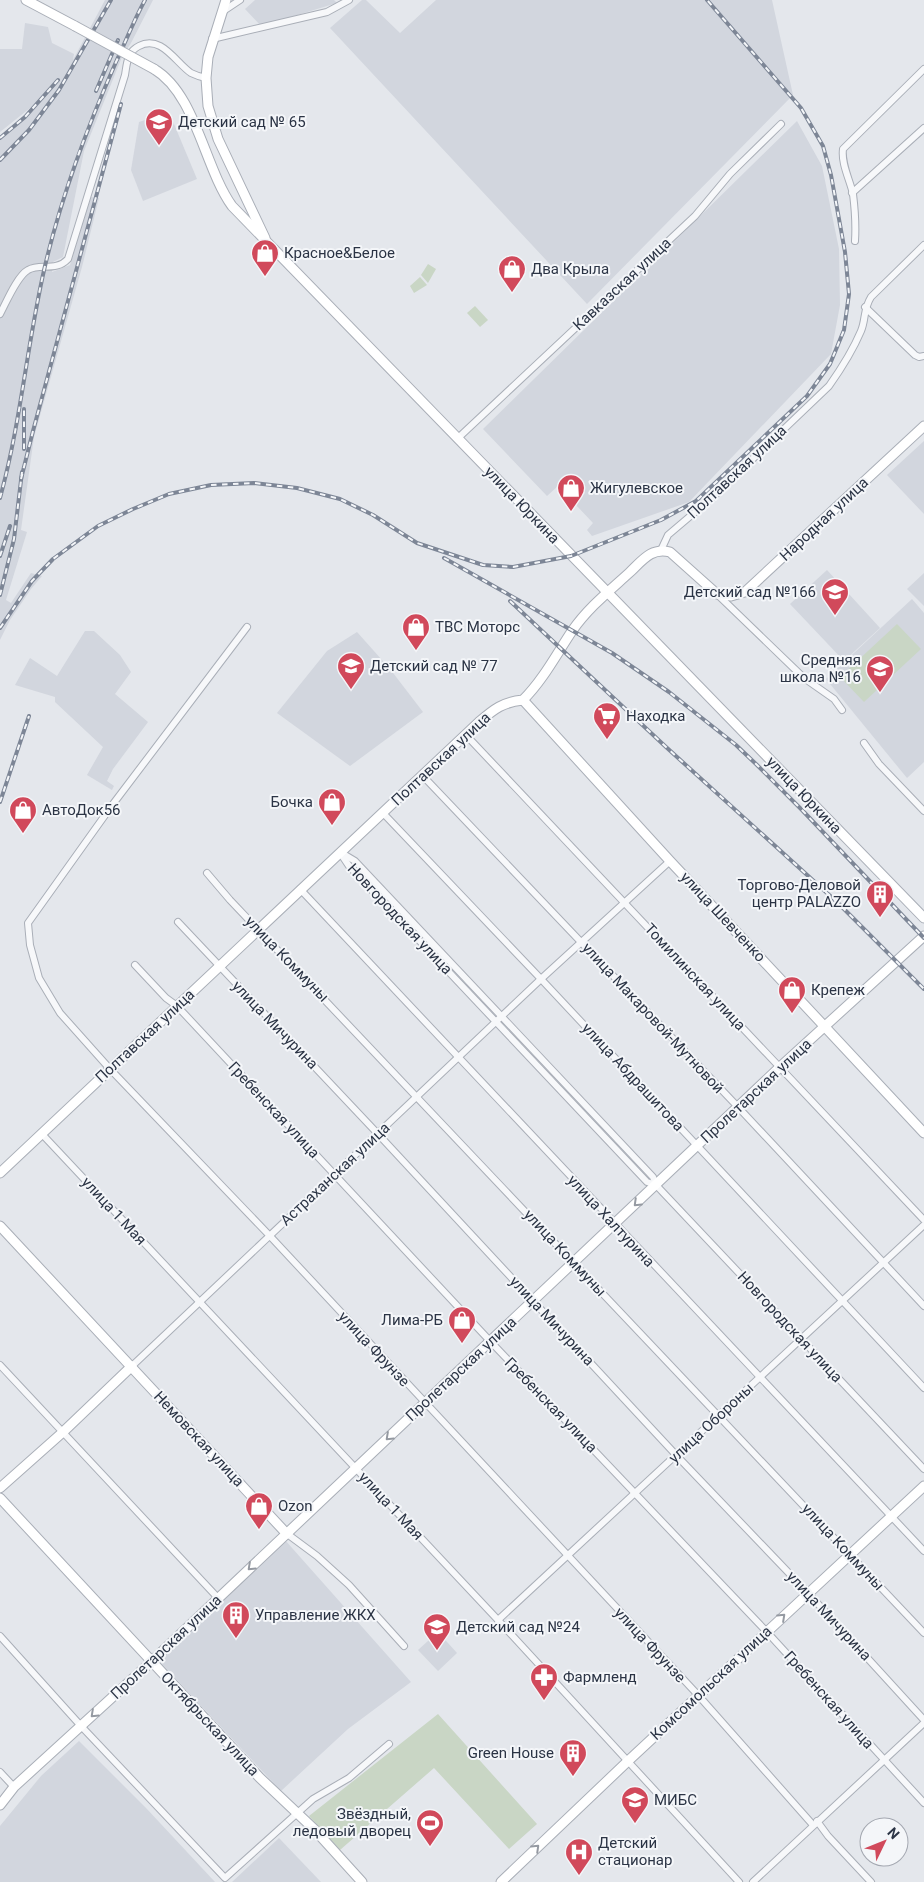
<svg xmlns="http://www.w3.org/2000/svg" width="924" height="1882" viewBox="0 0 924 1882" font-family="Roboto,sans-serif">
  <style>
    .built { fill: #d2d6de }
    .green { fill: #c9d6c5 }
    .lines { fill: none; stroke-linecap: round; stroke-linejoin: round }
    .street-casing { stroke: #a9aeb7; stroke-width: 8 }
    .secondary-casing { stroke: #a9aeb7; stroke-width: 11 }
    .street { stroke: #f7f8fa; stroke-width: 6 }
    .secondary { stroke: #fff; stroke-width: 9 }
    .rail-casing { stroke: #7d8696; stroke-width: 4 }
    .rail { stroke: #f4f6f9; stroke-width: 2; stroke-dasharray: 5.5; stroke-linecap: butt }
    .secondary-bridge-casing { stroke: #a9aeb7; stroke-width: 11; stroke-linecap: butt }
    .secondary-bridge { stroke: #fff; stroke-width: 9 }
    .oneway { stroke: #959aa2 }
    .labels { text-anchor: middle; dominant-baseline: central; stroke-width: 4; stroke-linejoin: round; paint-order: stroke }
    .poi-label { font-size: 15px; fill: #2b3445; stroke: #f4f6f9; text-anchor: start }
    .street-label { font-size: 15px; fill: #2b3445; stroke: #f4f6f9 }
  </style>
  <rect width="100%" height="100%" fill="#e4e7ec"/>
  <g class="built">
    <path d="M105,0H153L131,43L122,57L84,151L63,257L53,262L52,272L70,265L91,197L99,198L82,267L34,437L21,530L27,532L6,600L11,603L31,573L42,576L31,589L10,620L0,640V136L25,116L35,104L0,132V49H22L25,23L48,27L52,43L74,54L73,60Z"/>
    <path d="M255,0H334L337,3L261,26L245,9Z"/>
    <path d="M362,0H366L400,33L436,0H772L793,95L587,304L330,28Z"/>
    <path d="M169,112L197,179L143,201L131,170L139,122Z"/>
    <path d="M797,121L822,166L839,249L840,305L831,354L689,502L592,536L587,530L593,523L558,486L547,496L483,429Z"/>
    <path d="M924,441V514L887,475Z"/>
    <path d="M827,570L880,628L844,661L790,604Z"/>
    <path d="M924,573V606L907,589Z"/>
    <path d="M912,599L924,613V762L907,778L826,679Z"/>
    <path d="M85,631H94L120,655L131,672L115,694L148,722L113,769L107,781L114,786L112,790L87,775L103,747L55,702V697L15,685L30,658L57,676Z"/>
    <path d="M357,632L390,669L423,712L350,766L277,713L327,651Z"/>
    <path d="M285,1540L411,1682L348,1729L281,1791L158,1660Z"/>
    <path d="M438,1632L457,1653L438,1671L418,1650Z"/>
    <path d="M79,1741L146,1808L215,1882H0V1826L41,1776Z"/>
    <path d="M279,1838L321,1882H232Z"/>
  </g>
  <g class="green">
    <path d="M428,264L436,269L428,283L421,275Z"/>
    <path d="M420,277L427,285L414,293L410,286Z"/>
    <path d="M475,306L488,320L480,327L467,313Z"/>
    <path d="M897,624L921,649L864,702L840,677Z"/>
    <path d="M438,1714L537,1824L509,1849L434,1768L340,1850L309,1816Z"/>
  </g>
  <g class="lines">
    <g class="street-casing">
      <g id="street">
        <path d="M222,12L240,0"/>
        <path d="M212,39L327,12L349,0"/>
        <path d="M852,193L924,128"/>
        <path d="M855,241C856,225 855,210 853,194C850,180 841,164 843,149L924,69"/>
        <path d="M865,307L915,355L919,357L924,356"/>
        <path d="M0,314C6,303 17,276 28,270C40,263 56,272 68,259L125,75C127,63 127,52 139,46C161,34 176,63 191,73C195,75 201,77 206,78"/>
        <path d="M457,439L695,216L730,174L781,124"/>
        <path d="M661,550L668,535L714,496L829,386C841,369 853,350 861,331C866,319 863,310 871,297L924,245"/>
        <path d="M718,595L804,678L834,699L842,710"/>
        <path d="M247,627L113,804L28,923L30,945L39,978L60,1013L110,1069L269,1235L698,1695L813,1825"/>
        <path d="M465,734L924,1220"/>
        <path d="M864,743L879,764L924,811"/>
        <path d="M422,775L738,1107L924,1306"/>
        <path d="M382,812L541,979L924,1388"/>
        <path d="M340,852L355,861L653,1177L656,1185L924,1469"/>
        <path d="M341,854L349,866L647,1182L656,1185"/>
        <path d="M207,873L230,900L924,1633"/>
        <path d="M300,889L924,1551"/>
        <path d="M178,922L378,1134L677,1456L808,1593L924,1720"/>
        <path d="M135,965L166,998L177,1006L490,1341L766,1631L924,1803"/>
        <path d="M41,1133L498,1620L739,1882"/>
        <path d="M0,1365L218,1598"/>
        <path d="M132,1366L541,979L670,861"/>
        <path d="M286,1533L317,1556L349,1585L404,1646"/>
        <path d="M498,1620L924,1225"/>
        <path d="M0,1636L81,1726L225,1878L313,1799L349,1778L389,1744"/>
        <path d="M0,1772L14,1787"/>
        <path d="M817,1821L828,1836L871,1882"/>
        <path d="M753,1882L924,1723"/>
      </g>
    </g>
    <g class="secondary-casing">
      <g id="secondary">
        <path d="M26,0L75,26"/>
        <path d="M226,0L208,57L206,78L208,106L218,139L265,238"/>
        <path d="M154,69C196,94 204,167 232,206L924,918"/>
        <path d="M523,700L670,861L924,1133"/>
        <path d="M0,1173L479,722C494,709 503,702 523,700C543,680 556,655 572,631C588,608 608,592 629,573C642,561 651,547 670,552L717,594L731,596L745,592L924,426"/>
        <path d="M0,1226L286,1533"/>
        <path d="M0,1488L63,1432L132,1366"/>
        <path d="M0,1498L260,1778L314,1829L362,1882"/>
        <path d="M0,1805L14,1787L152,1661L780,1067L924,936"/>
        <path d="M501,1882L628,1761L924,1486"/>
      </g>
    </g>
    <use href="#street" class="street"/>
    <use href="#secondary" class="secondary"/>
    <g class="rail-casing">
      <g id="rail">
        <path d="M96,91L118,40"/>
        <path d="M0,138L25,117L58,80"/>
        <path d="M0,160L29,130L59,90L111,0"/>
        <path d="M24,449V409"/>
        <path d="M21,479L33,431L121,104"/>
        <path d="M0,498C21,422 27,343 45,266C62,194 86,130 116,62C126,41 134,20 145,0"/>
        <path d="M0,556L10,526"/>
        <path d="M444,558L612,653L669,692L736,745L757,765L802,810L924,938"/>
        <path d="M0,595L14,539L22,472"/>
        <path d="M510,601L666,747L838,903L924,989"/>
        <path d="M0,628L32,581L53,559L98,526L133,509L169,494L211,485L254,483L297,488L340,499L373,515L417,543L483,565L513,567L571,556L661,520L696,501L807,396L830,364L844,330L849,294L845,252L831,175L823,146L801,108L707,0"/>
        <path d="M0,802L29,716"/>
      </g>
    </g>
    <use href="#rail" class="rail"/>
    <g class="secondary-bridge-casing">
      <path id="secondary-bridge" d="M75,26L154,69"/>
    </g>
    <use href="#secondary-bridge" class="secondary-bridge"/>
  </g>
  <defs><path id="oneway-chevron" d="M-2-3.5L2.5 0L-2 3.5" fill="none" stroke-width="1.6" stroke-linecap="round" stroke-linejoin="round" transform="scale(1.25)"/></defs>
  <g class="oneway">
    <use href="#oneway-chevron" transform="translate(637 1203) rotate(136)"/>
    <use href="#oneway-chevron" transform="translate(389 1437) rotate(137)"/>
    <use href="#oneway-chevron" transform="translate(251 1567) rotate(137)"/>
    <use href="#oneway-chevron" transform="translate(782 1617) rotate(-43)"/>
    <use href="#oneway-chevron" transform="translate(94 1714) rotate(137)"/>
    <use href="#oneway-chevron" transform="translate(536 1848) rotate(-44)"/>
  </g>
  <defs>
    <g id="school-pin" transform="scale(1.4375)"><path d="M0 17L-7.5 6A9.5 9.5 0 1 1 7.5 6Z" fill="#d1495b" stroke="#f4f6f9"/><path d="M0-5L7-2L0 1L-7-2ZM-4 1L0 2.5L4 1V4Q0 6-4 4Z" fill="#fff"/></g>
    <g id="shop-pin" transform="scale(1.4375)"><path d="M0 17L-7.5 6A9.5 9.5 0 1 1 7.5 6Z" fill="#d1495b" stroke="#f4f6f9"/><path d="M-5-2.5h2.3a2.7 3.5 0 0 1 5.4 0H5L5.5 6h-11ZM-1.5-2.5h3a1.5 2.3 0 0 0-3 0Z" fill="#fff"/></g>
    <g id="supermarket-pin" transform="scale(1.4375)"><path d="M0 17L-7.5 6A9.5 9.5 0 1 1 7.5 6Z" fill="#d1495b" stroke="#f4f6f9"/><path d="M-6-5.5h2.5l.6 2H6L4.5 2H-2.5L-4.4-4H-6ZM-1.5 3.2a1.3 1.3 0 1 0 .1 0ZM3 3.2a1.3 1.3 0 1 0 .1 0Z" fill="#fff"/></g>
    <g id="building-pin" transform="scale(1.4375)"><path d="M0 17L-7.5 6A9.5 9.5 0 1 1 7.5 6Z" fill="#d1495b" stroke="#f4f6f9"/><path d="M-4-6H4V6H1V3H-1V6H-4ZM-2.5-4.3h1.7v1.8h-1.7ZM.8-4.3h1.7v1.8H.8ZM-2.5-1h1.7V.8h-1.7ZM.8-1h1.7V.8H.8Z" fill="#fff"/></g>
    <g id="pharmacy-pin" transform="scale(1.4375)"><path d="M0 17L-7.5 6A9.5 9.5 0 1 1 7.5 6Z" fill="#d1495b" stroke="#f4f6f9"/><path d="M-2-6h4v4h4v4h-4v4h-4v-4h-4v-4h4Z" fill="#fff"/></g>
    <g id="university-pin" transform="scale(1.4375)"><path d="M0 17L-7.5 6A9.5 9.5 0 1 1 7.5 6Z" fill="#d1495b" stroke="#f4f6f9"/><path d="M0-5L7-2L0 1L-7-2ZM-4 1L0 2.5L4 1V4Q0 6-4 4Z" fill="#fff"/></g>
    <g id="stadium-pin" transform="scale(1.4375)"><path d="M0 17L-7.5 6A9.5 9.5 0 1 1 7.5 6Z" fill="#d1495b" stroke="#f4f6f9"/><path d="M0-5a6.5 5 0 1 0 0 10a6.5 5 0 1 0 0-10ZM-3.5-1.8h7v3.6h-7Z" fill="#fff"/></g>
    <g id="hospital-pin" transform="scale(1.4375)"><path d="M0 17L-7.5 6A9.5 9.5 0 1 1 7.5 6Z" fill="#d1495b" stroke="#f4f6f9"/><path d="M-5-5h3v3.5h4V-5h3V5h-3V1.5h-4V5h-3Z" fill="#fff"/></g>
  </defs>
  <g fill-rule="evenodd">
    <use href="#school-pin" x="159" y="122"/>
    <use href="#shop-pin" x="265" y="253"/>
    <use href="#shop-pin" x="512" y="269"/>
    <use href="#shop-pin" x="571" y="488"/>
    <use href="#school-pin" x="835" y="592"/>
    <use href="#shop-pin" x="416" y="627"/>
    <use href="#school-pin" x="351" y="666"/>
    <use href="#school-pin" x="880" y="669"/>
    <use href="#supermarket-pin" x="607" y="716"/>
    <use href="#shop-pin" x="332" y="802"/>
    <use href="#shop-pin" x="23" y="810"/>
    <use href="#building-pin" x="880" y="894"/>
    <use href="#shop-pin" x="792" y="990"/>
    <use href="#shop-pin" x="462" y="1320"/>
    <use href="#shop-pin" x="259" y="1506"/>
    <use href="#building-pin" x="236" y="1615"/>
    <use href="#school-pin" x="437" y="1627"/>
    <use href="#pharmacy-pin" x="544" y="1677"/>
    <use href="#building-pin" x="573" y="1753"/>
    <use href="#university-pin" x="635" y="1800"/>
    <use href="#stadium-pin" x="430" y="1823"/>
    <use href="#hospital-pin" x="579" y="1852"/>
  </g>
  <g class="labels">
    <g class="poi-label">
      <text x="178" y="122">Детский сад № 65</text>
      <text x="284" y="253">Красное&amp;Белое</text>
      <text x="531" y="269">Два Крыла</text>
      <text x="590" y="488">Жигулевское</text>
      <text x="816" y="592" text-anchor="end">Детский сад №166</text>
      <text x="435" y="627">ТВС Моторс</text>
      <text x="861" y="660" text-anchor="end">Средняя<tspan x="861" dy="17">школа №16</tspan></text>
      <text x="370" y="666">Детский сад № 77</text>
      <text x="626" y="716">Находка</text>
      <text x="313" y="802" text-anchor="end">Бочка</text>
      <text x="42" y="810">АвтоДок56</text>
      <text x="861" y="885" text-anchor="end">Торгово-Деловой<tspan x="861" dy="17">центр PALAZZO</tspan></text>
      <text x="811" y="990">Крепеж</text>
      <text x="443" y="1320" text-anchor="end">Лима-РБ</text>
      <text x="278" y="1506">Ozon</text>
      <text x="255" y="1615">Управление ЖКХ</text>
      <text x="456" y="1627">Детский сад №24</text>
      <text x="563" y="1677">Фармленд</text>
      <text x="554" y="1753" text-anchor="end">Green House</text>
      <text x="654" y="1800">МИБС</text>
      <text x="411" y="1814" text-anchor="end">Звёздный,<tspan x="411" dy="17">ледовый дворец</tspan></text>
      <text x="598" y="1843">Детский<tspan x="598" dy="17">стационар</tspan></text>
    </g>
    <g class="street-label">
      <text transform="translate(622 284) rotate(-43)">Кавказская улица</text>
      <text transform="translate(737 472) rotate(-43)">Полтавская улица</text>
      <text transform="translate(522 505) rotate(46)">улица Юркина</text>
      <text transform="translate(824 519) rotate(-43)">Народная улица</text>
      <text transform="translate(441 759) rotate(-43)">Полтавская улица</text>
      <text transform="translate(804 795) rotate(46)">улица Юркина</text>
      <text transform="translate(723 917) rotate(47)">улица Шевченко</text>
      <text transform="translate(400 919) rotate(47)">Новгородская улица</text>
      <text transform="translate(287 959) rotate(46)">улица Коммуны</text>
      <text transform="translate(695 977) rotate(47)">Томилинская улица</text>
      <text transform="translate(653 1018) rotate(47)">улица Макаровой-Мутновой</text>
      <text transform="translate(275 1025) rotate(46)">улица Мичурина</text>
      <text transform="translate(145 1036) rotate(-43)">Полтавская улица</text>
      <text transform="translate(633 1077) rotate(47)">улица Абдрашитова</text>
      <text transform="translate(756 1091) rotate(-43)">Пролетарская улица</text>
      <text transform="translate(274 1110) rotate(47)">Гребенская улица</text>
      <text transform="translate(335 1174) rotate(-43)">Астраханская улица</text>
      <text transform="translate(114 1211) rotate(47)">улица 1 Мая</text>
      <text transform="translate(611 1221) rotate(47)">улица Халтурина</text>
      <text transform="translate(565 1253) rotate(47)">улица Коммуны</text>
      <text transform="translate(552 1321) rotate(47)">улица Мичурина</text>
      <text transform="translate(790 1327) rotate(47)">Новгородская улица</text>
      <text transform="translate(374 1349) rotate(47)">улица Фрунзе</text>
      <text transform="translate(461 1369) rotate(-43)">Пролетарская улица</text>
      <text transform="translate(551 1405) rotate(46)">Гребенская улица</text>
      <text transform="translate(711 1423) rotate(-43)">улица Обороны</text>
      <text transform="translate(199 1439) rotate(47)">Немовская улица</text>
      <text transform="translate(391 1506) rotate(47)">улица 1 Мая</text>
      <text transform="translate(843 1547) rotate(47)">улица Коммуны</text>
      <text transform="translate(829 1616) rotate(47)">улица Мичурина</text>
      <text transform="translate(650 1645) rotate(47)">улица Фрунзе</text>
      <text transform="translate(166 1647) rotate(-43)">Пролетарская улица</text>
      <text transform="translate(711 1683) rotate(-43)">Комсомольская улица</text>
      <text transform="translate(829 1700) rotate(48)">Гребенская улица</text>
      <text transform="translate(210 1724) rotate(47)">Октябрьская улица</text>
    </g>
  </g>
  <g transform="translate(884 1842) rotate(47)"><circle r="24" fill="#f4f6f9" stroke="#a4a8b1"/>
  <path d="M0-4L9 19L0 12L-9 19Z" fill="#d1495b"/>
  <text y="-8" font-size="14" font-weight="bold" text-anchor="middle" fill="#2b3445">N</text>
  </g>
</svg>
